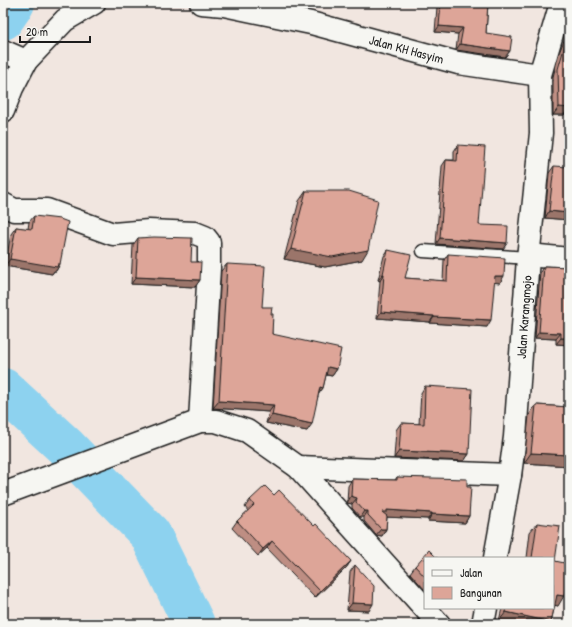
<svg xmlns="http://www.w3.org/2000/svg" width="572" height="627" viewBox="0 0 572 627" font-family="'Patrick Hand',sans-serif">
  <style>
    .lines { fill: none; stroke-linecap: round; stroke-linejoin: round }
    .river { stroke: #8dd2ef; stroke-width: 42 }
    .service-casing { stroke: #1c1c1c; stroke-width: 15 }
    .minor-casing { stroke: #1c1c1c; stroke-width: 25 }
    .service { stroke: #f6f6f2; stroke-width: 12 }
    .minor { stroke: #f6f6f2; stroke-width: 22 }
    .wall { fill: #be8e83; stroke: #1c1c1c }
    .shaded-wall { fill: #9b746a; stroke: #1c1c1c }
    .building { fill: #dda598; stroke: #1c1c1c }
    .labels { text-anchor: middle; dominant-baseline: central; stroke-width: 3.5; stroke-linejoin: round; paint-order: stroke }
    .street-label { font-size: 13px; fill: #1c1c1c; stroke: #f6f6f2 }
  </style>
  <rect width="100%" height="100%" fill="#f1e6e0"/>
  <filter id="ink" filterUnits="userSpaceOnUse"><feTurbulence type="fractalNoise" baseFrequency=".025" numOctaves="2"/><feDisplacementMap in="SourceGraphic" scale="8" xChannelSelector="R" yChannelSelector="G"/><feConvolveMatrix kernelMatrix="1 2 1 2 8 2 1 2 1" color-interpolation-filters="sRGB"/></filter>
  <g filter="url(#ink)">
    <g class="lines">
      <g class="river">
        <path d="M3,19L14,3"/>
        <path d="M3,389L67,448L150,534L194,624"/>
      </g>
      <g class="service-casing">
        <path id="service" d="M423,251L528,258"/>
      </g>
      <g class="minor-casing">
        <g id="minor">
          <path id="s1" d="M201,3L224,5L311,23L458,63L540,75"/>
          <path d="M3,51L26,61"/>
          <path d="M3,111L12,88L26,61L65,20L94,3"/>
          <path d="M3,204L14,210H47L113,234L149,231L195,233L205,237L209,242V268L200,421"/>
          <path d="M529,255L569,259"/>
          <path d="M298,467L510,475"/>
          <path d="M3,494L200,421H216L247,431L298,467L439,624"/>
          <path id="s2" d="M495,558L510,475L515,437L528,258L541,133L540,75L561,3"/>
          <path d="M483,624L486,608"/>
        </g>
      </g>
      <use href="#service" class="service"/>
      <use href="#minor" class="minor"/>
    </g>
    <g class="wall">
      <path d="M440,3H488L486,33L510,51L505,57L456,50L458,34L435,32L437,7Z"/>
      <path d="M569,28V112H566L564,115H553V77L559,53Z"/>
      <path d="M458,145L479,225L507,243L503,249L436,244L442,166L446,160H454V151Z"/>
      <path d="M554,166L569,220L545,218L549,173Z"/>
      <path d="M306,191L362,260L325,267L284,259L299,201Z"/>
      <path d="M34,216L60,264L56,271H54L52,274L5,266L11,234L16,227L28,229L29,222Z"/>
      <path d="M138,238L191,262L200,280L195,287L131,284L133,245Z"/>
      <path d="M388,250L405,278L443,281L444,260L448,254L500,283L494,282L487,327L430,323V322L377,318L380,281L378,280L384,256Z"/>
      <path d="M227,264L262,307L271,314L272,334L337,369L332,376L326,375L323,388L319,393L307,431L266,423L269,412L213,408L221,271Z"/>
      <path d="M544,266L569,267V345L556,344V339L535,338L540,272Z"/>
      <path d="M425,386L469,454L464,461L394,458L396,430L401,423L419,424L421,393Z"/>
      <path d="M536,405L569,407V466L524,463L529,415Z"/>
      <path d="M397,477L467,487L469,516L465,523L428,521V519L387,517L386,529L382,536L376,535L364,521V517H360L352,508V504L347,503L348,486L352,479L395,480Z"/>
      <path d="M274,495L314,526L351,561L346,568L315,598L267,548L258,556L232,528L237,521L248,511L245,507L250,500Z"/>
      <path d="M537,523L555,561L558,606L555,605L551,622L549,624H512L499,621L502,608H553V558H527L530,532Z"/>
      <path d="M425,558V590L410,573L415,566Z"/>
      <path d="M355,565L369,611L347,610L350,572Z"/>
    </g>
    <g class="shaded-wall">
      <path d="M439,26L463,28L458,34L435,32Z"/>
      <path d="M460,44L510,51L505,57L456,50Z"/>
      <path d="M569,105V112H566L564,115H553L559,107Z"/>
      <path d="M549,211L569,213V220L545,218Z"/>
      <path d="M440,238L507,243L503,249L436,244Z"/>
      <path d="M291,249L368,250L362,260L325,267L284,259Z"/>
      <path d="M10,259L58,264H60L56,271H54L52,274L5,266Z"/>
      <path d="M383,274H384L380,281L378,280Z"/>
      <path d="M495,276H504L500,283L490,282Z"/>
      <path d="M136,277L200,280L195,287L131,284Z"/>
      <path d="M381,312L434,316L430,322L377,318Z"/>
      <path d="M434,317L491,320L487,327L430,323Z"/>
      <path d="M539,332L561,333L556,339L535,338Z"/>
      <path d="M561,338H569V345L556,344Z"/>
      <path d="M328,367L337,369L332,376L322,374Z"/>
      <path d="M320,387L323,388L318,395Z"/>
      <path d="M219,401L274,405L269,412L213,408Z"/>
      <path d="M272,415L312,424L307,431L266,423Z"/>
      <path d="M399,451L469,454L464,461L394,458Z"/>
      <path d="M531,453L569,455V466L524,463Z"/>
      <path d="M351,496L357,498L352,504L347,503Z"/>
      <path d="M387,510L432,513L428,519L384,517L382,512Z"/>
      <path d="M364,511H368L364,517H360Z"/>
      <path d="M432,514L469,516L465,523L428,521Z"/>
      <path d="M381,529H386L382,536L376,535Z"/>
      <path d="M272,541L267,548L258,556L263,549Z"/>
      <path d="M351,561L346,568L315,598L320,591Z"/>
      <path d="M557,595L564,596L558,606L553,605Z"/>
      <path d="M352,603L373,604L369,611L347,610Z"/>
      <path d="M506,612L551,622L549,624H512L499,621Z"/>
    </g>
    <g class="building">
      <path d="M441,3H488L486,33L512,37L510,51L460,44L463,28L439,26Z"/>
      <path d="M569,35V108L559,107L558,69L565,45Z"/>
      <path d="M458,145L485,147L479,225L508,226L507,243L440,238L446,160L457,161Z"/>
      <path d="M554,166L569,167V213L549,211Z"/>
      <path d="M306,191H349L378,200L368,250L332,257L291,249Z"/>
      <path d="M34,216L60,219L68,222L60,264H58L57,267L10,259L16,227L32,229Z"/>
      <path d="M154,237L192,238L191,262H201L200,280L136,277L138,238Z"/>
      <path d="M388,250L411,255L405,278L447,281L448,254L505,258L504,276H495L491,320L434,317V316L381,312L384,274H383Z"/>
      <path d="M227,264L265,266L262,307H272L271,314H273L272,334L341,349L337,369L328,367L323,388L320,387L312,424L272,415L274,405L219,401Z"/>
      <path d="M544,266L569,267V338H561V333L539,332Z"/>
      <path d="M425,386L472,389L469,454L399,451L401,423L424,424Z"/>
      <path d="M536,405L569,407V455L531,453Z"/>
      <path d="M397,477L467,479V487H471L469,516L432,514V513L387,510V512H382L387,516L386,529H381L368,515V511H364L356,502L357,498L351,496L352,479L397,480Z"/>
      <path d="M265,486L274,495L279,490L314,526L316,524L351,561L320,591L272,541L263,549L237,521L254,505L250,500Z"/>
      <path d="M537,523L560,526L555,561L569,564V575L564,596L557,595L551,622L506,612L507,608H553V558H532Z"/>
      <path d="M429,550L437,558H425V577L415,566Z"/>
      <path d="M355,565L374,586L373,604L352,603Z"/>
    </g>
  </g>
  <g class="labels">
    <g class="street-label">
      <text stroke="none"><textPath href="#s1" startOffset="211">Jalan KH Hasyim</textPath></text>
      <text stroke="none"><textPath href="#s2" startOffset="243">Jalan Karangmojo</textPath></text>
    </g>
  </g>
  <rect width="572" height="627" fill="none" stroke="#f6f6f2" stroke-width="16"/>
  <rect x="8" y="8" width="556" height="611" fill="none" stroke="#1c1c1c" stroke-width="1.5" filter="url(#ink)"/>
  <rect x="424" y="557" width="130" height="52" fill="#f6f6f2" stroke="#9f9f9c"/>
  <rect x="432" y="570" width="20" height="6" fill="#f6f6f2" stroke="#9f9f9c"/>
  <text x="460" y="577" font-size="12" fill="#1c1c1c">Jalan</text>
  <rect x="432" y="587" width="20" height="12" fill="#dda598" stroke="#9f9f9c"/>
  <text x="460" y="597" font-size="12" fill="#1c1c1c">Bangunan</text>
  <path d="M20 36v6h70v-6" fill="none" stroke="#1c1c1c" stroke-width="2"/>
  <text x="26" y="36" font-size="12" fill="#1c1c1c" stroke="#f6f6f2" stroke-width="3" paint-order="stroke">20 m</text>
</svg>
